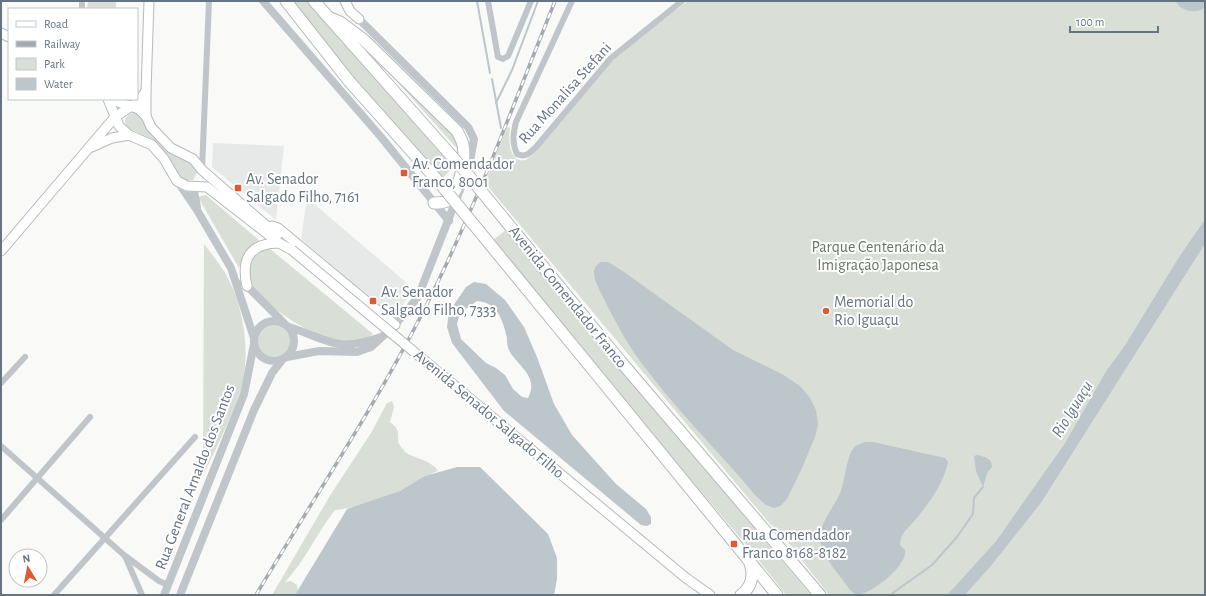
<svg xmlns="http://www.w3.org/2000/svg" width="1206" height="596" viewBox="0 0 1206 596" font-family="'Alegreya Sans',sans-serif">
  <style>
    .built { fill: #e7e8e8 }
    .green { fill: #d9ded6 }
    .water { fill: #bcc6cb; fill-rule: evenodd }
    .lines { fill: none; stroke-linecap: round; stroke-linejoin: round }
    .stream { stroke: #bcc6cb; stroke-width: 2 }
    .secondary-casing { stroke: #b5babf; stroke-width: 11 }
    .trunk-casing { stroke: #b4b8bc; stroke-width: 13 }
    .minor { stroke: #c0c5c9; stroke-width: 6 }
    .tertiary { stroke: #c0c5c9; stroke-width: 8 }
    .secondary { stroke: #fff; stroke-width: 9 }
    .trunk { stroke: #fff; stroke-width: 11 }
    .rail-casing { stroke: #a4aab0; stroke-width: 3.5 }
    .rail { stroke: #fff; stroke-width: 2; stroke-dasharray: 6; stroke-linecap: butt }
    .secondary-bridge-casing { stroke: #b5babf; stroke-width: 11; stroke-linecap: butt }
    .trunk-bridge-casing { stroke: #b4b8bc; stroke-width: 13; stroke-linecap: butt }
    .secondary-bridge { stroke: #fff; stroke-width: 9 }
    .trunk-bridge { stroke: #fff; stroke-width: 11 }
    .poi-dot { fill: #de5a31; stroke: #fff; stroke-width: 1.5 }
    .labels { text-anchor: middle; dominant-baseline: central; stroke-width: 4; stroke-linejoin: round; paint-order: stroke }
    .street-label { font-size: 16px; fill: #657481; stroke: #fff }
    .poi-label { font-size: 16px; fill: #657481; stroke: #fff; text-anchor: start }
    .park-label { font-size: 16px; fill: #677964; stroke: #fff }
    .water-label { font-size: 17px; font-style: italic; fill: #657a82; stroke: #fff }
  </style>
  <rect width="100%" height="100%" fill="#f9f9f7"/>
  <g class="built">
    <path d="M213,143L284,146L276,220L212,167Z"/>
    <path d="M307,198L415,290L392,317L301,239Z"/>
  </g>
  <g class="green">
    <path d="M88,1H116V9H87Z"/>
    <path d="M290,1H309L367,65L453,168L441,179L385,118Z"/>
    <path d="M688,1H1205V219L1177,260L1125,345L1106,371L1065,443L996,541L947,595H829L779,531L770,524L485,183L507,127L510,128C508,138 509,164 525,160C533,159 558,123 565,115C582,96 597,75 615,58C637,36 664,19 688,1Z"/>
    <path d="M353,35L452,129L462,154L377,59L374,61L352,37Z"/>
    <path d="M136,112L139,113L198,171L193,180H183L160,146L152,139L128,128C122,120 127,114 136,112Z"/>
    <path d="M206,195L261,242C248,246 244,256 239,268L198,197Z"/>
    <path d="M506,230L634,386L811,595H786L753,553L606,379L493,240Z"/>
    <path d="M204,244C211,253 218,262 224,271C245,306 252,357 239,395C229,423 215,450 203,476Z"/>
    <path d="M1205,244V595H965L991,566L1041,503Z"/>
    <path d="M269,248L373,334C365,342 345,342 335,341C315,338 260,303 251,285C247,278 247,268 250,262C254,253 259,250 269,248Z"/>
    <circle cx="274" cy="341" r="18"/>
    <path d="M392,401L394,407L390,422C398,428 399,432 398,442C400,445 402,449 405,452C416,459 431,460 438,471C424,476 413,485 400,491C381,500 356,508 335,510C317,533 305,561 285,582L291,581L297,585L298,590L295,595H272L331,494L371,433L387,403Z"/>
  </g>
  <g class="water">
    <path d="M1175,1H1205V7C1199,13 1189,12 1182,8C1179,7 1178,3 1175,1Z"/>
    <path d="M1205,219V244L1041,503L991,566L965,595H947L996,541L1065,443L1106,371L1125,345L1177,260Z"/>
    <path d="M601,262H608L624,272L733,350L782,374L800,386L810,398L816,410L818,425L815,437L802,468L787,499L780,506L774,508L766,505L756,496C722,455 683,417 650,374C631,351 617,325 604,299C599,287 586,270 601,262Z"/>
    <path d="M474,282L486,284L505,300L524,327L537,357L554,404L572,435L616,484L646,509L651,517V524L647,526L641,525L504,411L452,343L447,327L449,312L466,287ZM477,301C497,302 503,320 507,338C507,342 507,346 509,350C516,365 540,376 528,398L522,397L513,389L505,375L496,368L486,363L461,339L457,324L460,313Z"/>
    <path d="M865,442H873L945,458L948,462C943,484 930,502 916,519C909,528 900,532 900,545L905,550C908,566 870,595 856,595L850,590C841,576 825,561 821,544C816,526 835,507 841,491C845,478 846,464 851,452C855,445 859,444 865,442Z"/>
    <path d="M977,455C985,457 992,458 992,467L987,473L983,487L976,471L974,456Z"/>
    <path d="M457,467H480L548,534L557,558V579L554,595H295L347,509L400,491L425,476Z"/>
  </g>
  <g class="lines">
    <g class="stream">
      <path d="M477,1L490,73"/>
      <path d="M492,79L501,128"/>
      <path d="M496,103L512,70L538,1"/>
      <path d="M890,595L932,565L957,537L973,514L974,498L983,487"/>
    </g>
    <g class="secondary-casing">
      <g id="secondary">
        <path d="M345,1L350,11L359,19"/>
        <path d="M1,33L9,37"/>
        <path d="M108,99L119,126L129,135L152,145L164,159L177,181L187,186L207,187L279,243L292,250"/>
        <path d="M109,99L139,109L146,116L151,127L171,148L193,159L202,170L277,235"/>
        <path d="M146,116V91L149,1"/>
        <path d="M92,147L112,138L129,135"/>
        <path d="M272,226L278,228L395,325"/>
        <path d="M1,251L115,117L139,101L146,91"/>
        <path d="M247,286C241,260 249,243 279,243"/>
        <path d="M534,452L686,578L710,595"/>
      </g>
    </g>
    <g class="trunk-casing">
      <g id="trunk">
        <path d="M286,1L349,81"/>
        <path d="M314,1L370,64"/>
        <path d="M328,17L340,22L364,40L457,131C459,135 462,140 463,145C466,159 459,193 447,201C443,203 438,203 434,203"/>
        <path d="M622,363L820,595"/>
        <path d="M602,381L777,595"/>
        <path d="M741,595C752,587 754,575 750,563"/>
      </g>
    </g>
    <g class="minor">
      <path d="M488,1L498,57L503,59L508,56L531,1"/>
      <path d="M572,1L516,122C513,134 512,143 517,154C526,158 530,153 536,147L611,58L682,1"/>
      <path d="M82,9V1"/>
      <path d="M202,170L209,1"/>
      <path d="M1,383L25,357"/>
      <path d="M1,446L124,555L159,581L168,585"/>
      <path d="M1,520L90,417"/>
      <path d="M125,556L142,595"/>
      <path d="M54,595L195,437"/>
    </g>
    <g class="tertiary">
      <path d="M263,1L381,137L449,221"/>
      <path d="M178,182L197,210L231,268L254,338"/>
      <path d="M193,186L197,207"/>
      <path d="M243,282L283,322"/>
      <circle cx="274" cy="341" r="20"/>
      <path d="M289,327C330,340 335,353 381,337"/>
      <path d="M287,357L319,351L357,352L371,347L395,325L418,297L469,167L474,139L468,127L359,19"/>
      <path d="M164,595L244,394L254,344"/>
      <path d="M180,595L254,410L272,373L282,360"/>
    </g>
    <use href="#secondary" class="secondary"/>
    <use href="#trunk" class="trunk"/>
    <g class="rail-casing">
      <path id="rail" d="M256,595C312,501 373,410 423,312C474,212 513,106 555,1"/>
    </g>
    <use href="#rail" class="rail"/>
    <g class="secondary-bridge-casing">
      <path id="secondary-bridge" d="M292,250L534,452"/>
    </g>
    <g class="trunk-bridge-casing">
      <g id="trunk-bridge">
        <path d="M370,64L464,170L622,363"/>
        <path d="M349,81L438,181L602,381"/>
      </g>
    </g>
    <use href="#secondary-bridge" class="secondary-bridge"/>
    <use href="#trunk-bridge" class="trunk-bridge"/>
  </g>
  <g class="poi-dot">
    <rect x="400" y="169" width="8" height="8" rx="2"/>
    <rect x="234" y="184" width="8" height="8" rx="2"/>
    <rect x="369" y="297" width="8" height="8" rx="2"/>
    <circle cx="826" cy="311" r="4"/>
    <rect x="730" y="540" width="8" height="8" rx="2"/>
  </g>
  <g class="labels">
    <g class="street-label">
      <text transform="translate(565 93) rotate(-48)">Rua Monalisa Stefani</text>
      <text transform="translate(568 297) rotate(51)">Avenida Comendador Franco</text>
      <text transform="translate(489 414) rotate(40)">Avenida Senador Salgado Filho</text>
      <text transform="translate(195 477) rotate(-69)">Rua General Arnaldo dos Santos</text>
    </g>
    <g class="poi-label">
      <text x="412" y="164">Av. Comendador<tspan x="412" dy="18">Franco, 8001</tspan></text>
      <text x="246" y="179">Av. Senador<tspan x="246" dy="18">Salgado Filho, 7161</tspan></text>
      <text x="381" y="292">Av. Senador<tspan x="381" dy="18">Salgado Filho, 7333</tspan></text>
      <text x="834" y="302">Memorial do<tspan x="834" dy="18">Rio Iguaçu</tspan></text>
      <text x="742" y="535">Rua Comendador<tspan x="742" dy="18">Franco 8168-8182</tspan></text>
    </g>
    <g class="park-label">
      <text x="878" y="247">Parque Centenário da<tspan x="878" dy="18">Imigração Japonesa</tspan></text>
    </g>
    <g class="water-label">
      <text transform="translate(1072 409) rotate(-58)">Rio Iguaçu</text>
    </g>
  </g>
  <rect width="1206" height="596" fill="none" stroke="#657481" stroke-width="4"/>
  <rect x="8" y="8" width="130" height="92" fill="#ffffff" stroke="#c1c7cd"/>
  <rect x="16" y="21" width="20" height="6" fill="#ffffff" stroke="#c1c7cd"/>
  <text x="44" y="28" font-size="12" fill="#657481">Road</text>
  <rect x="16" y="41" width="20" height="6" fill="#a4aab0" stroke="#c1c7cd"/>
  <text x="44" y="48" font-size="12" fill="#657481">Railway</text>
  <rect x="16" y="58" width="20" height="12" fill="#d9ded6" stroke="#c1c7cd"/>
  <text x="44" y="68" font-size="12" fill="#657481">Park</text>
  <rect x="16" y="78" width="20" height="12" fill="#bcc6cb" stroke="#c1c7cd"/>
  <text x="44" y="88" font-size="12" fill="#657481">Water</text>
  <g transform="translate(28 568) rotate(350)"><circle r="19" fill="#ffffff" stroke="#c1c7cd"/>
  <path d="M0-3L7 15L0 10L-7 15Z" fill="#de5a31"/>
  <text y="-6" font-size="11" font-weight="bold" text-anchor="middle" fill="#657481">N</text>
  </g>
  <path d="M1070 26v6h88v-6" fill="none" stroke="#657481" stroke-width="2"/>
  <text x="1076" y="26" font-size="12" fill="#657481" stroke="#ffffff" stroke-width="3" paint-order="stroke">100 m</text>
</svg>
